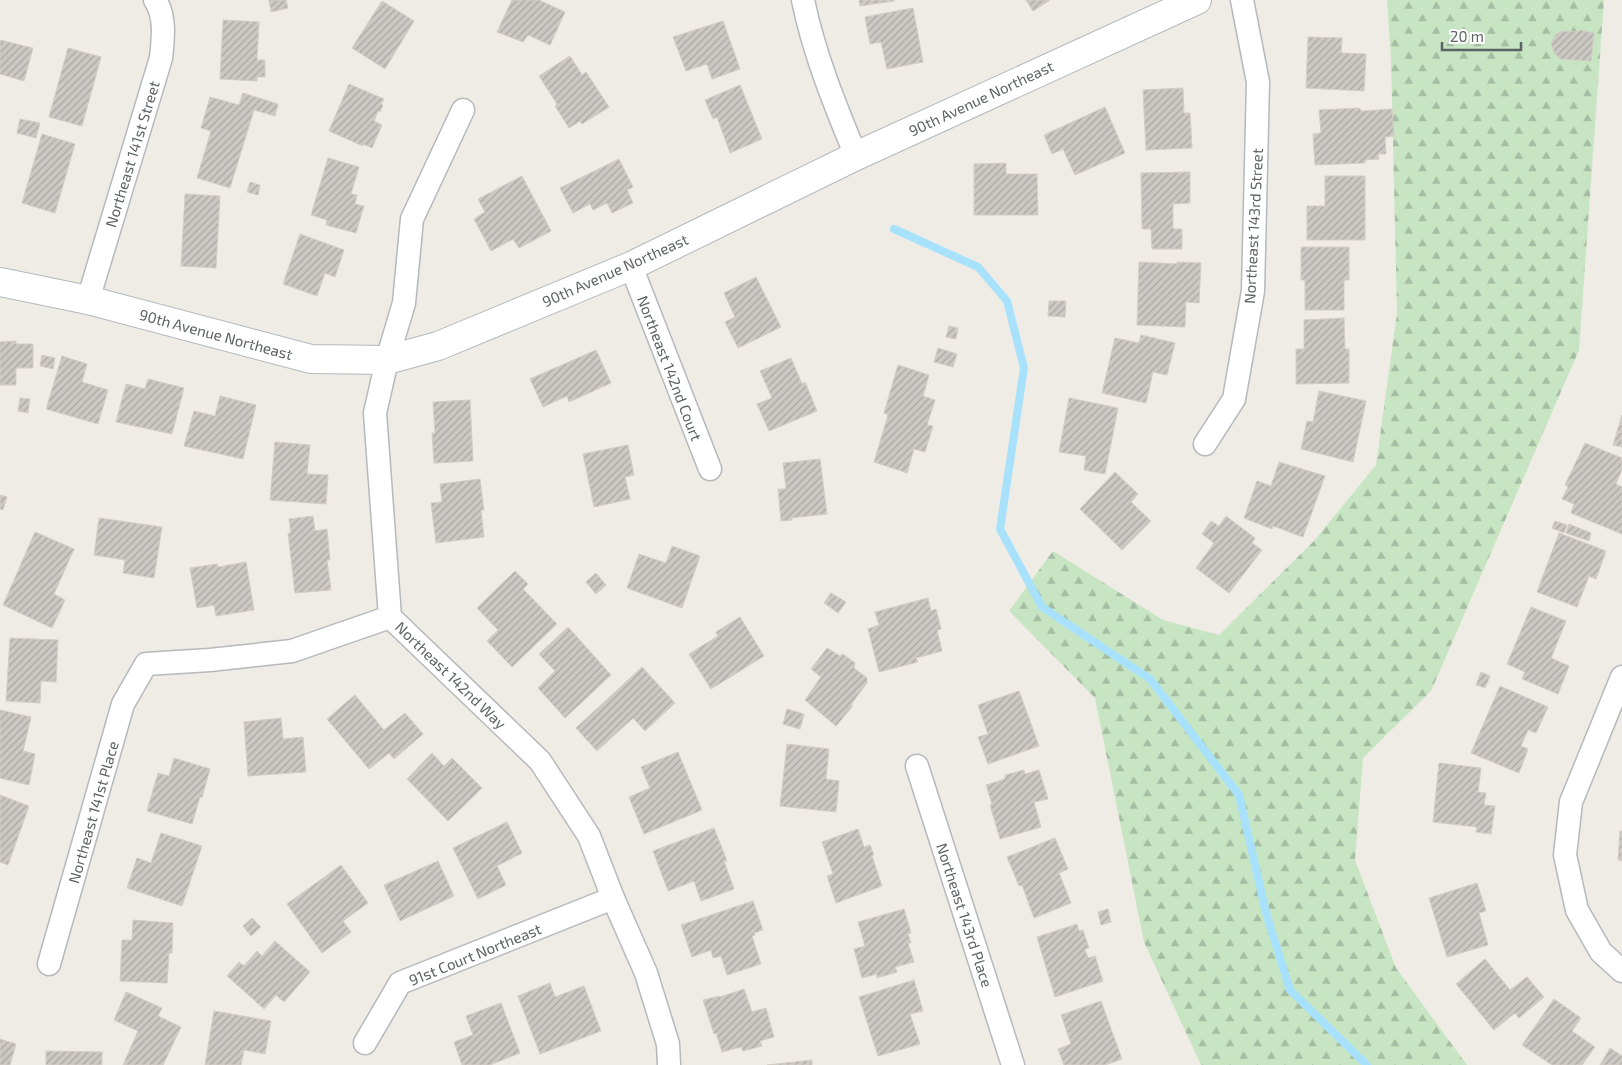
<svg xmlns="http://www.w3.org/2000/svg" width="1622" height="1065" viewBox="0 0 1622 1065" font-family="'Exo 2',sans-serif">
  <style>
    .forest { fill: url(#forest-firs) }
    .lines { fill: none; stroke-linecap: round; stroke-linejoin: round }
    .stream { stroke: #a8e1fc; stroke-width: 8 }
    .building { fill: url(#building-hatch); stroke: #d3cdc4 }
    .street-casing { stroke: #b6b8bc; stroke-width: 25 }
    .secondary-casing { stroke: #b4b9bc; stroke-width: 30 }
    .street { stroke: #fff; stroke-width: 22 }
    .secondary { stroke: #fff; stroke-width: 28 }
    .labels { text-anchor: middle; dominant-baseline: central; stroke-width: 4.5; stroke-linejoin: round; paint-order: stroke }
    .street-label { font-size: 15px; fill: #5d6265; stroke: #fff }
  </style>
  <defs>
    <pattern id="forest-firs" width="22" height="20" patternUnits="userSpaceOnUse" patternTransform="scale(1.25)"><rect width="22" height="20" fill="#c7e5c3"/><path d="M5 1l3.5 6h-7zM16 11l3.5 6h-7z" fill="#a5bda2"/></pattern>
    <pattern id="building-hatch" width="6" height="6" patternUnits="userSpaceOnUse" patternTransform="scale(1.25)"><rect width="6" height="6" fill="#ccc9c4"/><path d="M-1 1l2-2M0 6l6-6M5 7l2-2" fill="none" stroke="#a9a7a3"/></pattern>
  </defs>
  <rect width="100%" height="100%" fill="#efece5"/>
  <path class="forest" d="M1387,0H1604L1579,350L1431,691L1363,758L1355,860L1396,968L1467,1065H1201L1144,942L1095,698L1009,611L1053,551L1163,620L1219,635L1314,541L1376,465L1397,313L1391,57Z"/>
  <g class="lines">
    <path class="stream" d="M894,229L978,267L1007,301L1024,368L1000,529L1042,607L1150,679L1239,795L1266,913L1290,990L1367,1065"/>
  </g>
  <g class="building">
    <path d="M269,0H286L288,8L271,12Z"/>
    <path d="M512,0H539L565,12L550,45L528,35L523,42L497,32Z"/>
    <path d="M859,0H894V1L860,6Z"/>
    <path d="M1026,0H1050L1033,11Z"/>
    <path d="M382,1L414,21L385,69L352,48Z"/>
    <path d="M913,8L923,62L887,69L881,42L870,44L865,17Z"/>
    <path d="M223,20L259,22L257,60H265V77H257V81L220,79Z"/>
    <path d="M723,21L740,69L712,79L707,64L686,71L673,37Z"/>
    <path d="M1579,30L1594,33L1591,61L1561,59L1555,54L1551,44L1556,34L1563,31L1579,32Z"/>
    <path d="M1308,37L1342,38L1341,53L1366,54L1364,91L1306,88Z"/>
    <path d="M0,40L33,48L24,81L0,74Z"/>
    <path d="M68,48L101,57L82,126L49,117Z"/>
    <path d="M570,56L582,75L586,72L609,107L582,124L580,121L569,128L555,106L557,104L539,76Z"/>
    <path d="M349,84L384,99L381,104L383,105L380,112L378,111L374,121L382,125L372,148L363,144V146L329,131Z"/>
    <path d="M740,85L762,139L730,153L717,117L713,119L705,100Z"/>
    <path d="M1183,88L1184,113H1190L1192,148L1146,150L1143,90Z"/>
    <path d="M243,93L278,104L275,116L254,110L230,188L197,178L211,131L201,128L210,97L239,105Z"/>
    <path d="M1105,107L1125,153L1075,175L1063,149L1052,154L1044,135Z"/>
    <path d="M1359,108L1362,111L1392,109L1394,136L1385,137L1386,154H1378L1379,159L1365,160V163L1315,165L1313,134L1321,133L1319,110Z"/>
    <path d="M20,119L40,123L36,138L17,133Z"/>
    <path d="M42,134L75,144L55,213L22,203Z"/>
    <path d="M328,158L359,167L351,194L357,195L355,204L364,206L356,233L326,225L327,220L311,215Z"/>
    <path d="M619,159L633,187L627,190L633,203L612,213L607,203L593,210L590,204L573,213L560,188Z"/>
    <path d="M1006,163V174H1037L1038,215H974V164Z"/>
    <path d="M1190,172V203L1173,204V229H1182V249H1152L1151,229H1142L1141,173Z"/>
    <path d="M522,176L551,231L519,248L513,239L491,251L474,219L485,212L478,199Z"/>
    <path d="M1325,176H1365V240H1307V206H1325Z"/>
    <path d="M250,182L260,185L258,195L247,192Z"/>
    <path d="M185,194L220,196L216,268L181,266Z"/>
    <path d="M300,234L344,250L335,277L325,273L317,296L283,284Z"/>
    <path d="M1301,247H1349V280H1344V310H1305V280H1301Z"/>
    <path d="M1139,262L1177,264V262L1201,263L1199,303L1186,302L1185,327L1137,325Z"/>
    <path d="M756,277L781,327L738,348L725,322L735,317L724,293Z"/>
    <path d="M1049,301H1066L1065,317L1048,316Z"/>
    <path d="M1344,318L1345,349H1349V383L1296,384V349H1304V320Z"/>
    <path d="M949,326L958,328L956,339L946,337Z"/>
    <path d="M1141,335L1175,343L1167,375L1153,372L1146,403L1102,393L1115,338L1139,343Z"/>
    <path d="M16,341V344H33V368H16V385H0V342Z"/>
    <path d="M938,348L957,354L953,367L934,362Z"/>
    <path d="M596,350L611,383L569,402L567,396L543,407L530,379Z"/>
    <path d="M42,355L55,358L53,369L40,366Z"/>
    <path d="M62,356L87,364L82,382L108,390L98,424L46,409Z"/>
    <path d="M791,358L802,384L805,382L817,411L769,431L757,404L772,398L760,371Z"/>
    <path d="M898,365L929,375L923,396L935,400L927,425L933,426L925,452L914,449L907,473L874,462L888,415L884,413Z"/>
    <path d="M148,379L184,388L172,434L116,422L126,384L145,389Z"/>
    <path d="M1319,391L1366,401L1353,462L1301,449L1307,421L1313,422Z"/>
    <path d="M220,396L256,405L243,459L184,446L194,411L215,416Z"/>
    <path d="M20,398L30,399L28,413L18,411Z"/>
    <path d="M1069,398L1118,408L1105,474L1084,470L1086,456L1059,452Z"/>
    <path d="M470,400L473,461L434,463L432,433H435L433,402Z"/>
    <path d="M1622,415V447L1613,445Z"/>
    <path d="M275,442L310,445L307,474L328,475L326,504L270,500Z"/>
    <path d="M1585,443L1622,458V469L1616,484L1622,487V534L1571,513L1574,504L1562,499L1568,487L1565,485Z"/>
    <path d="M628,445L634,475L625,477L630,499L594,507L583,454Z"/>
    <path d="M820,459L827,514L791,518L792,520L781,521L778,489H786L783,463Z"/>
    <path d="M1279,462L1325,476L1303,537L1273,526L1272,529L1244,518L1257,481L1271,486Z"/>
    <path d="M1115,472L1138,494L1131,502L1151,521L1122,550L1080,509Z"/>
    <path d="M480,479L484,510H481L484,537L436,543L431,503L442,502L440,484Z"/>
    <path d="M0,495L7,497L3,510L0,509Z"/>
    <path d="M313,516L315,531L327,529L330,560H327L331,590L295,593L288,533H291L289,519Z"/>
    <path d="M1226,516L1255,538L1252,543L1262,550L1229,593L1196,568L1214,543L1202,534L1211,521L1219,526Z"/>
    <path d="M99,518L162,527L154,578L123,573L125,560L94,555Z"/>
    <path d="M1555,521L1567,525L1564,533L1552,528Z"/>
    <path d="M1569,524L1591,533L1589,541L1566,533Z"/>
    <path d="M35,532L74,549L54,594L65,600L52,628L3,605Z"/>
    <path d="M1559,533L1606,551L1596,579L1589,576L1577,607L1537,592Z"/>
    <path d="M672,546L700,556L682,608L627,588L639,554L666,563Z"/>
    <path d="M246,562L254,610L216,616L214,605L197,608L190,568L217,564L218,567Z"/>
    <path d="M515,571L528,584L523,589L557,624L512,667L487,641L498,630L477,608Z"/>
    <path d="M596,573L606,585L596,594L586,582Z"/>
    <path d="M831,593L846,602L838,613L824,603Z"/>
    <path d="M928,598L931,611L936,609L941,629L937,630L942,651L916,658L918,662L879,672L868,629L879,625L875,612Z"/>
    <path d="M1531,607L1566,621L1551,658L1569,666L1558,694L1522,679L1525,672L1507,664Z"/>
    <path d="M740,617L764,656L711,689L689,654L718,636L716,632Z"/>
    <path d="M568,627L611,675L565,718L538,688L555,671L539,654Z"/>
    <path d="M10,638L58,640L56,682L41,681L40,703L6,701Z"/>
    <path d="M827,648L840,656L843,654L855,663L854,668L867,678V683L852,703V707L836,726L805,700L821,677L811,669Z"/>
    <path d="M642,667L675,703L645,731L633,718L597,751L576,728Z"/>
    <path d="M1481,672L1490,676L1485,688L1476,685Z"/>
    <path d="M1500,686L1548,707L1536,733L1528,730L1521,746L1528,749L1519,773L1471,753Z"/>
    <path d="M1019,691L1039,746L988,764L978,737L988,734L978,705Z"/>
    <path d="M355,695L384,730L405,713L423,734L394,759L389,753L369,769L327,719Z"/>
    <path d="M787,709L804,714L800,729L783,724Z"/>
    <path d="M0,710L31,717L23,751L35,754L29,785L0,778Z"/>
    <path d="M281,718L283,739L303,737L306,772L248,776L244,722Z"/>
    <path d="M787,744L829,749L826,779L839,781L836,812L780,806Z"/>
    <path d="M678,752L702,810L644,834L629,797L650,788L641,767Z"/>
    <path d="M432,753L444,766L452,758L482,788L448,821L407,779Z"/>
    <path d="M174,758L210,769L202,797H200L192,824L147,811L158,773L169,776Z"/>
    <path d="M1439,763L1481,768L1478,792L1486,793L1484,805L1495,806L1491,834L1476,832L1477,827L1433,822Z"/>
    <path d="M1024,770L1025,774L1039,770L1048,799L1034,802L1041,827L1000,839L990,805L992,804L986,785L1005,779V775Z"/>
    <path d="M0,795L29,806L8,865L0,862Z"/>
    <path d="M507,822L522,853L497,866L506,885L478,899L453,848Z"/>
    <path d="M714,828L727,861H724L734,889L701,901L694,881L668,891L653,851Z"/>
    <path d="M858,829L864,847L870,845L874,855L872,856L882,886L836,903L827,876L833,874L822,842Z"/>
    <path d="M1620,831H1622V861L1618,860Z"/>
    <path d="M161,833L202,846L182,906L127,888L137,858L151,863Z"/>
    <path d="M1055,838L1068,869L1059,873L1071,903L1034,918L1022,885L1019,886L1007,857Z"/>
    <path d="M438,861L454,896L400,921L384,885Z"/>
    <path d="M341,865L368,903L343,921L351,932L322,953L287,904Z"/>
    <path d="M1477,883L1486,911L1479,913L1488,945L1447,957L1429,898Z"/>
    <path d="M753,901L763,930L754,933L755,935L752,936L761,964L727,975L721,956L713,958L711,950L692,957L681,925Z"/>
    <path d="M904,909L911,933L908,934L911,943H908L914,962L895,967L897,972L877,978V974L862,978L854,949L865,946L858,922Z"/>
    <path d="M1108,909L1111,922L1101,925L1098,912Z"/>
    <path d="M252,918L261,927L251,936L243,926Z"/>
    <path d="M133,920L173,923L172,953H169L167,983L120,981L122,940H132Z"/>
    <path d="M1077,924L1079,931L1083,930L1089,948L1085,949L1088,958L1095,956L1103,981L1055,997L1037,937Z"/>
    <path d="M275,941L310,972L284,1002L276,995L264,1009L227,976L239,962L244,966L257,951L262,956Z"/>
    <path d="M1485,959L1510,990L1527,977L1544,997L1519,1018L1515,1013L1494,1030L1456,984Z"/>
    <path d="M914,980L923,1011L910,1014L920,1044L878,1056L859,997Z"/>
    <path d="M550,983L555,997L584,986L601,1031L540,1054L518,996Z"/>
    <path d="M744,989L752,1012L766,1008L774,1037L760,1041L762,1046L743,1051L741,1047L722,1052L716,1033L714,1034L703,1000L719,996L720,997Z"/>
    <path d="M126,992L162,1008L158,1016L181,1027L163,1065H123L138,1031L114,1020Z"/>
    <path d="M1554,999L1581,1018L1572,1031L1595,1047L1582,1065H1552L1522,1045Z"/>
    <path d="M1101,1001L1122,1059L1105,1065H1064L1058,1049L1071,1044L1061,1015Z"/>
    <path d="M501,1003L520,1053L490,1065H462L454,1042L473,1035L466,1016Z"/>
    <path d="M214,1011L271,1021L265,1054L244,1050L241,1065H205Z"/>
    <path d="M0,1039L16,1044L10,1065H0Z"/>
    <path d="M1610,1048L1622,1056V1065H1600Z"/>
    <path d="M46,1051L102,1052V1065H46Z"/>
    <path d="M812,1060V1065H767Z"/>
  </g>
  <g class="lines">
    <g class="street-casing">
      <g id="street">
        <path d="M803,0C814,54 835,105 856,156"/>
        <path d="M463,110L412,219L404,303L387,360L375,413L390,617L540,761L589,836L613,898L646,973L668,1044L669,1065"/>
        <path d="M631,266L710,469"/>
        <path d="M88,300L161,58C163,39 166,16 155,0"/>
        <path d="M1205,444L1234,399L1253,291L1258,82L1242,0"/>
        <path d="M1622,677L1571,802L1565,855L1577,910L1601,952L1622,971"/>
        <path d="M917,766L1013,1065"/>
        <path d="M49,964L123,704L146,664L210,660L292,651L390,617"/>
        <path d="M365,1043L400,983L613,898"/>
      </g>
    </g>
    <g class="secondary-casing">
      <path id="secondary" d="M0,282L88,300L311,359L387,360L438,346L631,266L856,156L1197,0"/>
    </g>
    <use href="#street" class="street"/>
    <use href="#secondary" class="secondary"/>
  </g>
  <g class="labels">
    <g class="street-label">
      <text transform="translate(981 98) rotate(-25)">90th Avenue Northeast</text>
      <text transform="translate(132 154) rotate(-73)">Northeast 141st Street</text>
      <text transform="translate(1253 226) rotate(-87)">Northeast 143rd Street</text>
      <text transform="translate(615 270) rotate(-24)">90th Avenue Northeast</text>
      <text transform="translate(216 334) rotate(15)">90th Avenue Northeast</text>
      <text transform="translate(670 368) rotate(69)">Northeast 142nd Court</text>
      <text transform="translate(451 675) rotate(44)">Northeast 142nd Way</text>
      <text transform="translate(93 812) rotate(-74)">Northeast 141st Place</text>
      <text transform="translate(965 915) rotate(72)">Northeast 143rd Place</text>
      <text transform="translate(475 954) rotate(-22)">91st Court Northeast</text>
    </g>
  </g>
  <path d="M1442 42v8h79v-8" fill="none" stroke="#5d6265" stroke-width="2.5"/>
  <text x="1450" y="42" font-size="15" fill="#5d6265" stroke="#ffffff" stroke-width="4" paint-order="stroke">20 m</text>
</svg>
